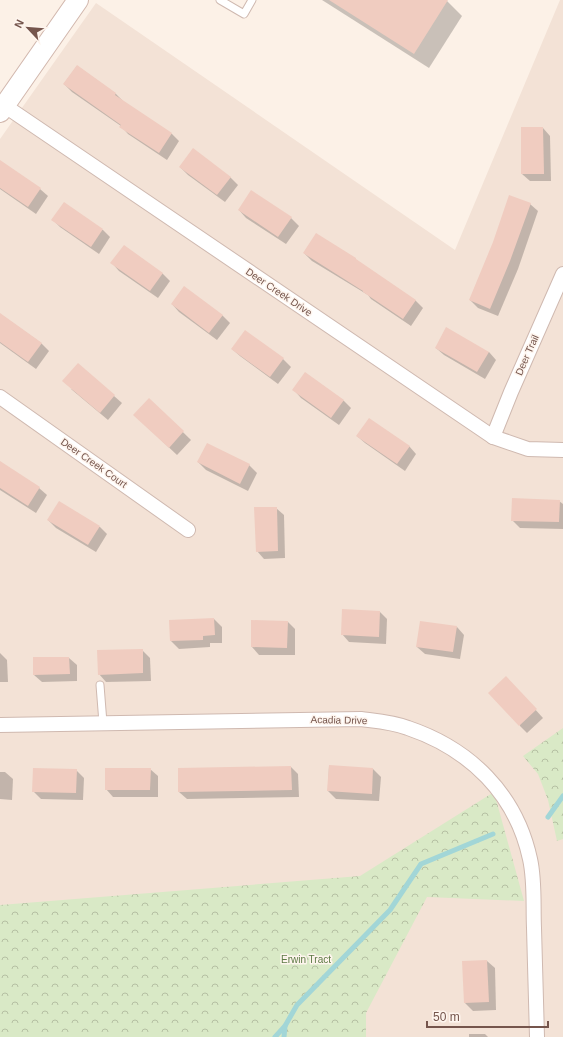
<svg xmlns="http://www.w3.org/2000/svg" width="563" height="1037" viewBox="0 0 563 1037" font-family="Arial,sans-serif">
  <style>
    .residential { fill: #f3e2d6 }
    .forest { fill: url(#forest-crowns) }
    .shadow { fill: #0003 }
    .lines { fill: none; stroke-linecap: round; stroke-linejoin: round }
    .stream { stroke: #a2d6d7; stroke-width: 5 }
    .building { fill: #f0ccc0 }
    .lane-casing { stroke: #cfb9b0; stroke-width: 9 }
    .street-casing { stroke: #cfb9b0; stroke-width: 16 }
    .secondary-casing { stroke: #d2b8ae; stroke-width: 22 }
    .lane { stroke: #fff; stroke-width: 7 }
    .street { stroke: #fff; stroke-width: 14 }
    .secondary { stroke: #fff; stroke-width: 20 }
    .labels { text-anchor: middle; dominant-baseline: central; stroke-width: 3; stroke-linejoin: round; paint-order: stroke }
    .street-label { font-size: 10px; fill: #75554c; stroke: #fef5ee }
    .park-label { font-size: 10px; fill: #5d7a44; stroke: #fef5ee }
  </style>
  <defs>
    <pattern id="forest-crowns" width="20" height="18" patternUnits="userSpaceOnUse"><rect width="20" height="18" fill="#d9e9c6"/><path d="M2 6a3 3 0 1 1 6 0M12 15a3 3 0 1 1 6 0" fill="none" stroke="#b5c0a3"/></pattern>
  </defs>
  <rect width="100%" height="100%" fill="#fcf1e7"/>
  <path class="residential" d="M560,0H563V1037H0V139L96,3L455,250Z"/>
  <g class="forest">
    <path d="M563,728V839L557,841L548,800L538,774L523,756Z"/>
    <path d="M494,792L524,901L427,897L366,1013V1037H0V905L360,876Z"/>
  </g>
  <g class="shadow">
    <path d="M322,0H446L462,16L429,68Z"/>
    <path d="M77,66L116,94L123,101V102L172,134L179,141L167,160L128,134L121,126L72,92L64,84Z"/>
    <path d="M543,128L550,136L551,181H530L522,174Z"/>
    <path d="M0,164L40,189L48,196L36,214L0,189Z"/>
    <path d="M180,167L230,177L238,185L225,202L188,175Z"/>
    <path d="M530,204L538,211L518,269L498,316L478,308L470,300Z"/>
    <path d="M239,210L291,218L299,226L286,244L246,218Z"/>
    <path d="M53,220L103,230L110,237L99,254L60,227Z"/>
    <path d="M304,253L415,300L423,308L411,326L371,299L368,295L312,261Z"/>
    <path d="M112,263L162,273L170,281L158,298L119,271Z"/>
    <path d="M172,304L222,315L230,323L217,340L179,312Z"/>
    <path d="M0,314L41,343L49,351L36,369L0,343Z"/>
    <path d="M436,348L489,352L496,360L485,379L444,355Z"/>
    <path d="M232,349L283,359L291,367L278,384L240,356Z"/>
    <path d="M305,374L344,401L351,408L339,425L301,398L294,390Z"/>
    <path d="M71,389L114,396L122,403L108,420Z"/>
    <path d="M149,399L191,440L177,455L142,422Z"/>
    <path d="M357,436L409,446L416,454L405,471L365,443Z"/>
    <path d="M0,462L39,488L47,495L36,513L0,490Z"/>
    <path d="M198,462L249,465L257,473L248,491L206,470Z"/>
    <path d="M559,501L563,504V529L520,528L512,520Z"/>
    <path d="M276,508L284,515L285,558L264,559L257,551Z"/>
    <path d="M48,520L100,527L107,534L96,552L56,528Z"/>
    <path d="M380,612L387,619L386,644L349,642L342,634Z"/>
    <path d="M214,619L222,627V643H210V647L179,649L171,641Z"/>
    <path d="M288,622L295,629V655H259L252,647Z"/>
    <path d="M457,627L464,635L460,659L425,654L417,647Z"/>
    <path d="M142,650L150,658L151,681L106,682L99,674Z"/>
    <path d="M0,653L7,660L8,682H0Z"/>
    <path d="M69,658L77,665V681L42,682L34,675Z"/>
    <path d="M513,685L543,718L527,733L520,726Z"/>
    <path d="M329,766L373,769L381,777L379,801L336,799L328,791Z"/>
    <path d="M291,767L298,774L299,797L187,799L179,792Z"/>
    <path d="M150,769L158,776V797H113L106,789Z"/>
    <path d="M76,770L84,778L83,800L41,799L33,791Z"/>
    <path d="M0,772H5L13,779L12,800L0,799Z"/>
    <path d="M487,961L495,968L496,1010L473,1011L465,1003L463,962Z"/>
    <path d="M469,1034H485L488,1037H469Z"/>
  </g>
  <g class="lines">
    <g class="stream">
      <path d="M548,817L563,796"/>
      <path d="M275,1037L285,1026L297,1005L390,910L421,864L493,834"/>
      <path d="M284,1037L285,1026"/>
    </g>
  </g>
  <g class="building">
    <path d="M329,0H448L414,54Z"/>
    <path d="M77,65L116,93L115,95L172,133L159,153L119,127L121,125L63,84Z"/>
    <path d="M521,127H543L544,174H521Z"/>
    <path d="M193,148L231,177L217,195L179,167Z"/>
    <path d="M0,160L41,188L28,207L0,188Z"/>
    <path d="M251,190L292,217L278,237L238,210Z"/>
    <path d="M509,195L531,203L510,261L490,309L469,300L493,242Z"/>
    <path d="M64,202L103,229L91,247L51,220Z"/>
    <path d="M316,233L356,258V259L416,300L403,319L363,292V291L303,253Z"/>
    <path d="M124,245L163,273L150,291L110,263Z"/>
    <path d="M184,286L223,315L209,333L171,304Z"/>
    <path d="M0,313L42,343L28,362L0,342Z"/>
    <path d="M446,327L489,352L477,372L435,348Z"/>
    <path d="M245,330L284,358L270,377L231,349Z"/>
    <path d="M78,363L115,395L100,413L62,381Z"/>
    <path d="M305,372L344,400L331,418L292,390Z"/>
    <path d="M149,398L184,431L169,448L133,415Z"/>
    <path d="M369,418L410,446L397,464L356,436Z"/>
    <path d="M207,443L250,464L240,484L197,462Z"/>
    <path d="M0,461L40,487L28,506L0,488Z"/>
    <path d="M512,498L560,500L559,522L511,521Z"/>
    <path d="M59,501L100,526L88,545L47,520Z"/>
    <path d="M254,507H277L278,551L256,552Z"/>
    <path d="M342,609L380,611L379,637L341,635Z"/>
    <path d="M214,618L215,635L203,636V640L170,641L169,620Z"/>
    <path d="M251,620L288,621L287,648L251,647Z"/>
    <path d="M420,621L457,626L453,652L416,647Z"/>
    <path d="M143,649V673L98,675L97,650Z"/>
    <path d="M33,657H69L70,674L33,675Z"/>
    <path d="M506,676L537,709L519,726L488,693Z"/>
    <path d="M329,765L373,768L372,794L327,791Z"/>
    <path d="M291,766L292,790L178,792V768Z"/>
    <path d="M33,768L77,769L76,793L32,792Z"/>
    <path d="M105,768H151L150,790H105Z"/>
    <path d="M487,960L489,1002L464,1003L462,961Z"/>
  </g>
  <g class="lines">
    <g class="lane-casing">
      <g id="lane">
        <path d="M220,0L244,14L252,0"/>
        <path d="M100,685L103,723"/>
      </g>
    </g>
    <g class="street-casing">
      <g id="street">
        <path d="M5,106L493,437L528,449L563,450"/>
        <path d="M0,397L188,530"/>
        <path d="M493,437L511,392L563,274"/>
        <path d="M0,725L361,719C377,721 393,722 408,728C470,749 516,794 530,859C535,881 533,905 534,928C535,964 536,1001 537,1037"/>
      </g>
    </g>
    <g class="secondary-casing">
      <path id="secondary" d="M0,112L78,0"/>
    </g>
    <use href="#lane" class="lane"/>
    <use href="#street" class="street"/>
    <use href="#secondary" class="secondary"/>
  </g>
  <g class="labels">
    <g class="street-label">
      <text transform="translate(279 292) rotate(34)">Deer Creek Drive</text>
      <text transform="translate(527 355) rotate(-66)">Deer Trail</text>
      <text transform="translate(94 463) rotate(35)">Deer Creek Court</text>
      <text transform="translate(339 720) rotate(1)">Acadia Drive</text>
    </g>
    <g class="park-label">
      <text x="306" y="959">Erwin Tract</text>
    </g>
  </g>
  <g transform="translate(28 28) rotate(296)" stroke="#fef5ee" stroke-width="3" paint-order="stroke">
  <path d="M0-3L7 15L0 10L-7 15Z" fill="#75554c"/>
  <text y="-6" font-size="11" font-weight="bold" text-anchor="middle" fill="#75554c">N</text>
  </g>
  <path d="M427 1021v6h121v-6" fill="none" stroke="#75554c" stroke-width="2"/>
  <text x="433" y="1021" font-size="12" fill="#75554c" stroke="#fef5ee" stroke-width="3" paint-order="stroke">50 m</text>
</svg>
